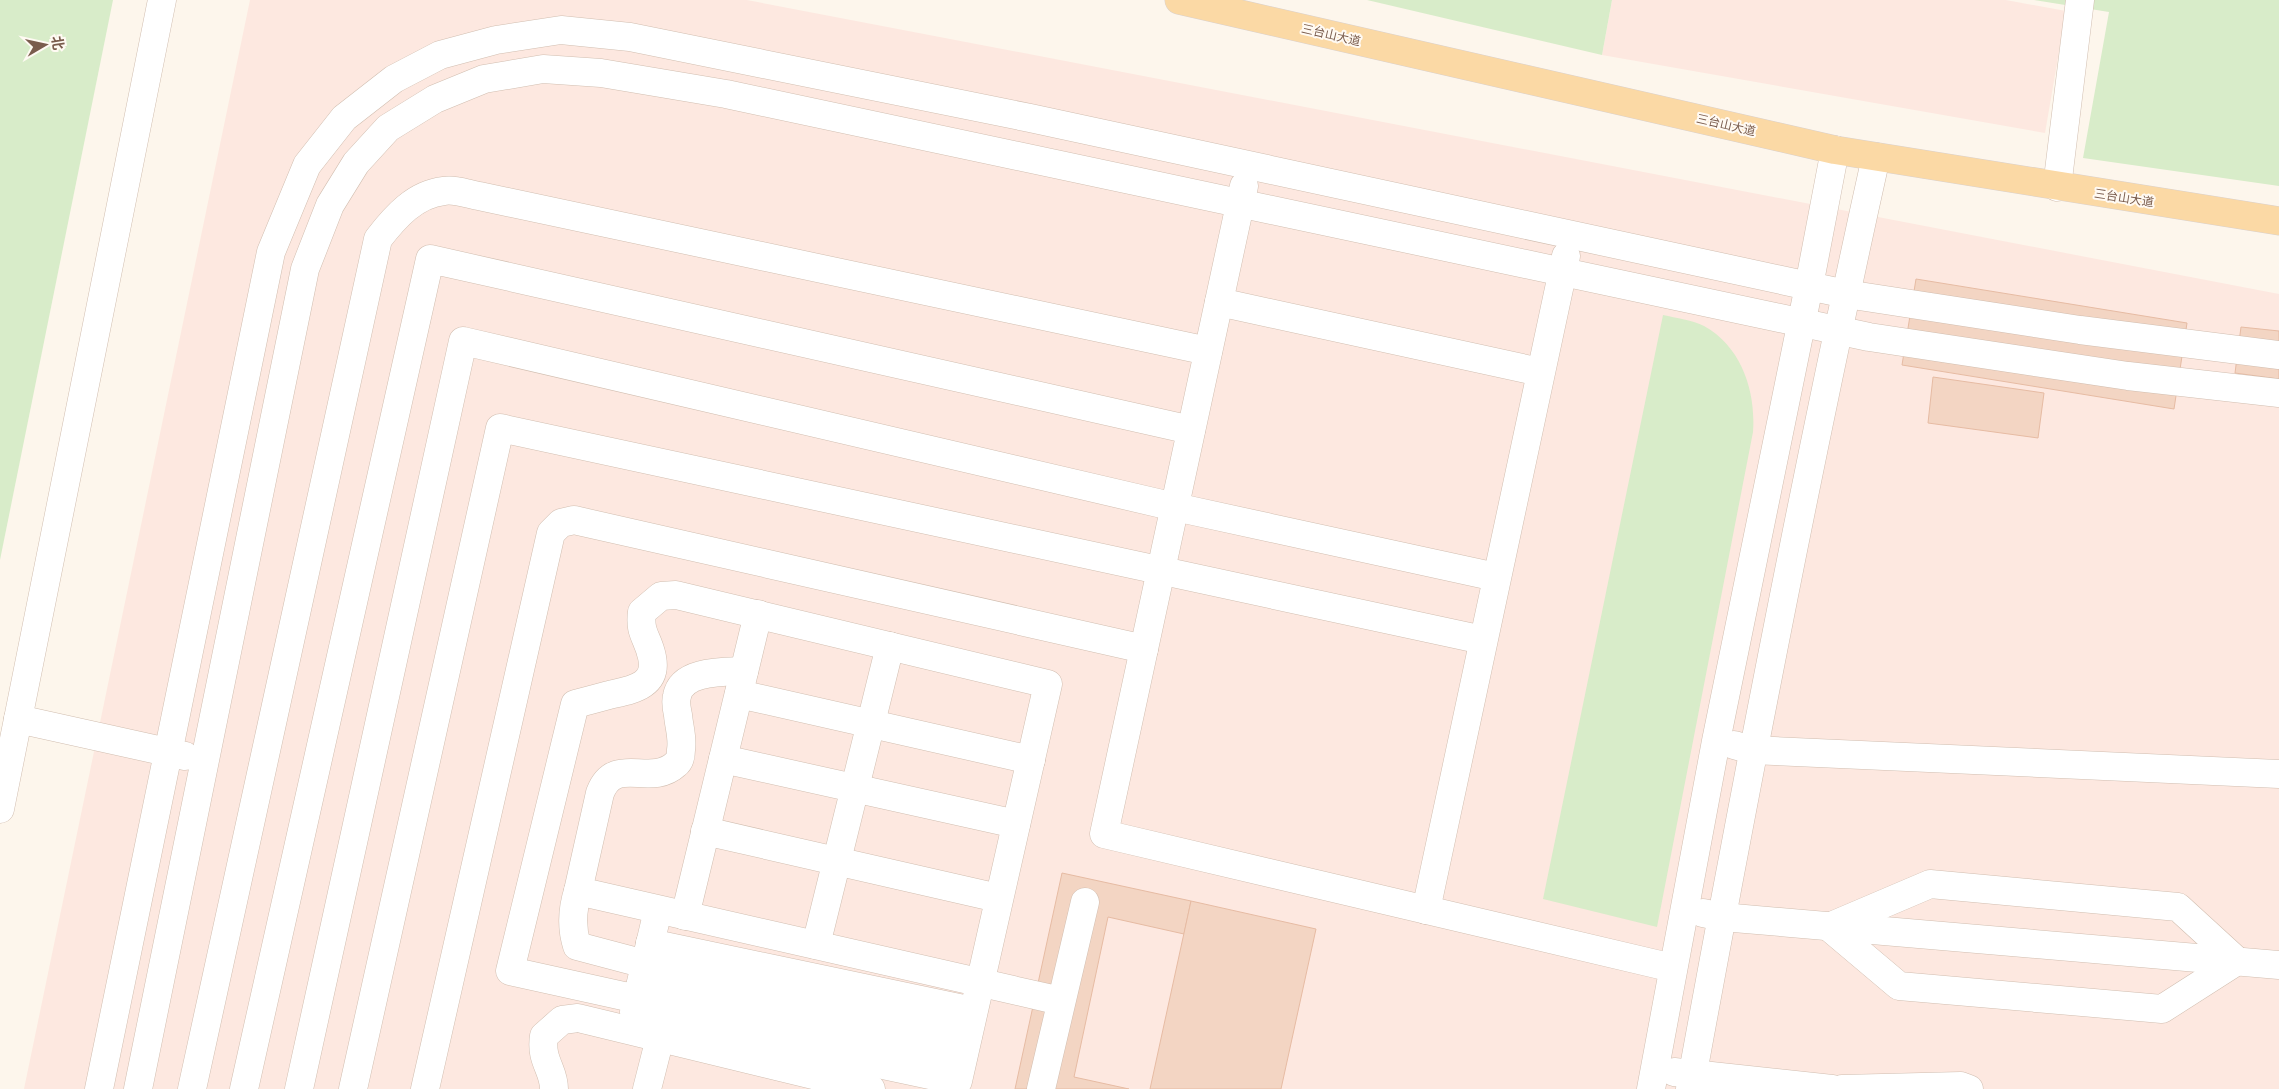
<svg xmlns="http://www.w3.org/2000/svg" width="2279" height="1089" viewBox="0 0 2279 1089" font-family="Roboto,'Noto Sans SC',sans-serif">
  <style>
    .commercial { fill: #fde8e0 }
    .green { fill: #d8ecc9 }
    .building { fill: #f3d5c3; stroke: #e6bba3 }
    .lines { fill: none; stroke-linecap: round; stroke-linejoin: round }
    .minor-casing { stroke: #d1beb0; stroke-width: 29 }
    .major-casing { stroke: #dad1cd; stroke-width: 29 }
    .minor { stroke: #fff; stroke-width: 28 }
    .major { stroke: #fbd9a5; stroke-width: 28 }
    .labels { text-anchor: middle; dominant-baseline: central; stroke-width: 4; stroke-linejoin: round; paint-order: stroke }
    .street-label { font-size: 12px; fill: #7a5c4d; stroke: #fffaf3 }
  </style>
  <rect width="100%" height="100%" fill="#fdf6ec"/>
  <g class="commercial">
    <path d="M250,0H747L2279,294V1089H24Z"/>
    <path d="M1612,0H2006L2066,11L2045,133L1602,55Z"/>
  </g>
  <g class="green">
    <path d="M0,0H113L0,560Z"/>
    <path d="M1367,0H1612L1602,55Z"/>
    <path d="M2034,0H2279V186L2083,158L2109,12Z"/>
    <path d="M1663,315C1676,318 1693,320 1704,326C1742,347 1756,392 1753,432L1657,927L1543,899Z"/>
  </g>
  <g class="building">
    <path d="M1916,279L2187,323L2174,409L1902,365Z"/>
    <path d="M2241,327L2279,331V379L2235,373Z"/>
    <path d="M1933,377L2044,393L2038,438L1928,423Z"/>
    <path d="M1062,873L1191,901L1184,934L1108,917L1074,1077L1129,1089H1015Z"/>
    <path d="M1191,901L1316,929L1281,1089H1150Z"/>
  </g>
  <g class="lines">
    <g class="minor-casing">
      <g id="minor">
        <path d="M1244,186L1104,834L1673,968"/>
        <path d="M2057,187L2080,0"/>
        <path d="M1219,302L1540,372"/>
        <path d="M744,671C724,672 682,670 677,696C675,702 677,710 678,715C679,727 683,738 681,750C681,755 680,761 676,764C650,788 615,754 600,793L578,891L1061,1001"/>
        <path d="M739,694L1031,760"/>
        <path d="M18,719L185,756"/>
        <path d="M1734,745L1752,750L2279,774"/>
        <path d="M723,759L1016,824"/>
        <path d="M0,809L162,0"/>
        <path d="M705,831L998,898"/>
        <path d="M1930,884L2178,907L2237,961L2162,1009L1899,986L1829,927Z"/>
        <path d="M578,891C572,910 571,927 577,946L645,964L968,1035"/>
        <path d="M1426,910L1566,256"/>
        <path d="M1703,913L1722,917L2279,965"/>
        <path d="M685,916L758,614"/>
        <path d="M650,943L973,1011"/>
        <path d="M816,945L890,646"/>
        <path d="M640,987L963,1056"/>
        <path d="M637,999L510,971L575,704C587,701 598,698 609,695C630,690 658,687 652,657C648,637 639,634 642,612L661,596L676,595L1048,684L958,1081L634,1012L658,910"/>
        <path d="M1674,1072L1832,1089"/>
        <path d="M99,1089L271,252L307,165L344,118L394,79L440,55L496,40L561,30L630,37L1030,118L1846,294L2080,330L2279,355"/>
        <path d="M138,1089L305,269L330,205L356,163L388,128L435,99L484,79L543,69L601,73L726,94L1869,337L2128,376L2279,393"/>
        <path d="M192,1089L378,239C395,217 415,194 444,191C454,189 468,194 479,196L1208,351"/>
        <path d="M244,1089L430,259L1191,430"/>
        <path d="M299,1089L463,341L1175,507L1496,577"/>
        <path d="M353,1089L500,428L1483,640"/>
        <path d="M425,1089L551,533L561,523L574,520L1144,649"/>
        <path d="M554,1089C554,1069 540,1061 544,1036L562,1020L578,1018L871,1089"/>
        <path d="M647,1089L660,1038"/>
        <path d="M1041,1089L1085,902"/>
        <path d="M1651,1089L1716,741L1809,286L1835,150"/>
        <path d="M1690,1089C1747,777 1807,467 1876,157"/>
        <path d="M1842,1089L1961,1086L1969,1089"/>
      </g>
    </g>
    <g class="major-casing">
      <path id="major" d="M1179,0L1835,150L2279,221"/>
    </g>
    <use href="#minor" class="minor"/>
    <use href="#major" class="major"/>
  </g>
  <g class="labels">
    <g class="street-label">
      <text transform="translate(1331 35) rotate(13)">三台山大道</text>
      <text transform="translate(1726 125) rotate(13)">三台山大道</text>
      <text transform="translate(2124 198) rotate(9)">三台山大道</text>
    </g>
  </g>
  <g transform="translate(45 45) rotate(81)" stroke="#fffaf3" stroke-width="4" paint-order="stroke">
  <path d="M0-4L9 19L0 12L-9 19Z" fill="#7a5c4d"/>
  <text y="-8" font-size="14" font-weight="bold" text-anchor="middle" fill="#7a5c4d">北</text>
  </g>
</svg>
